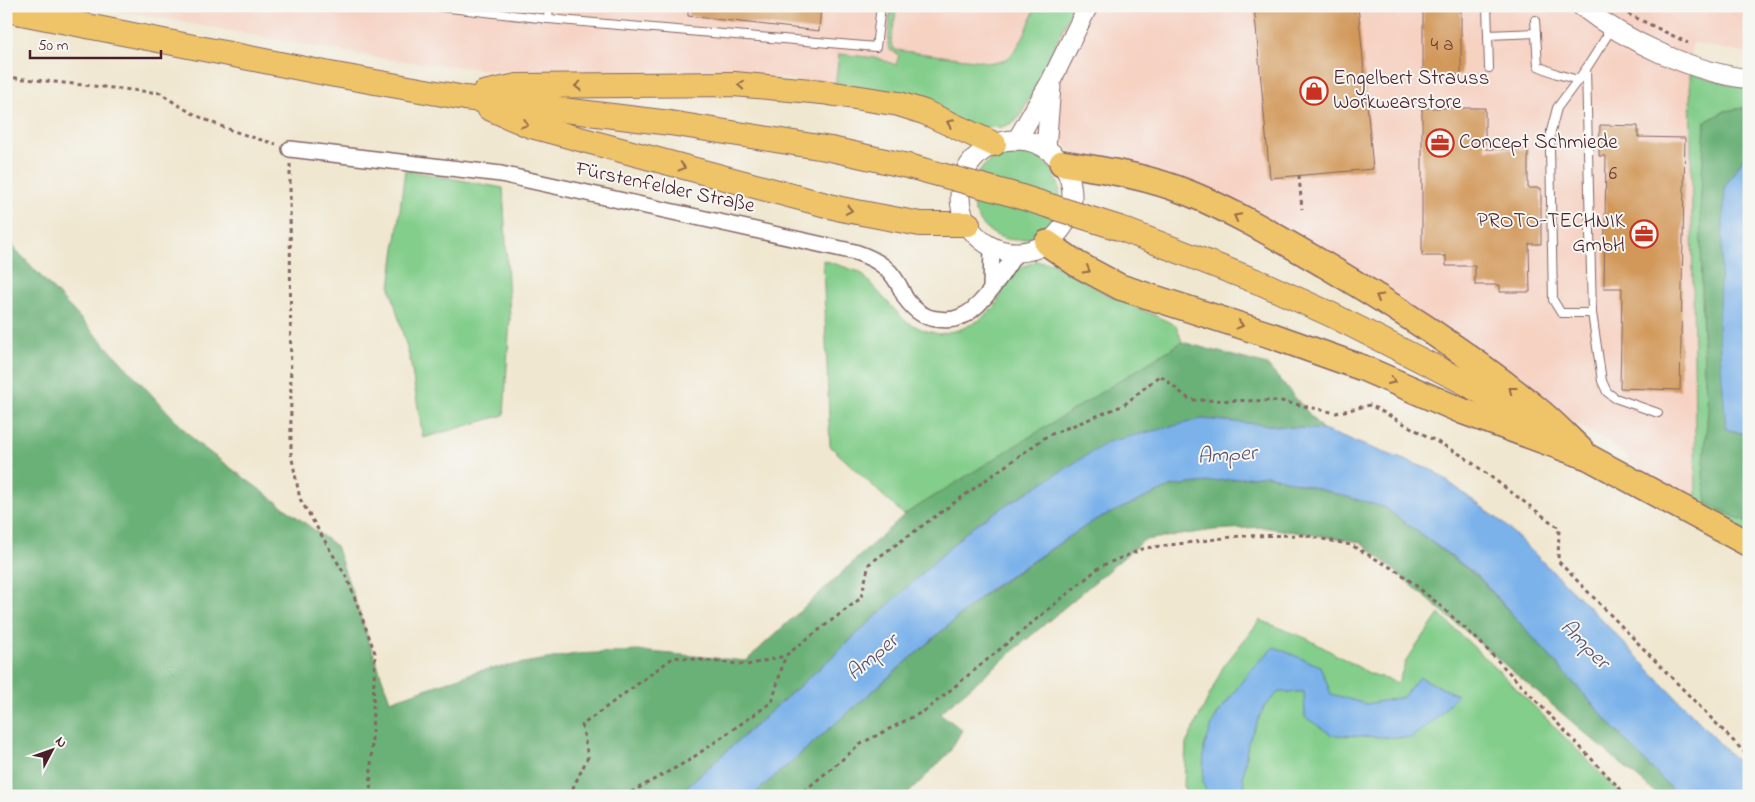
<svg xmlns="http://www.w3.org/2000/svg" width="1755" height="802" viewBox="0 0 1755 802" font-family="'Indie Flower',sans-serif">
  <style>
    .built { fill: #f6d2c3 }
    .green { fill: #83ce8b; stroke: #66765b }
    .forest { fill: #6ab177; stroke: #5a6851 }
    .water { fill: #7bb2ea; stroke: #62688a }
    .building { fill: #d2985a }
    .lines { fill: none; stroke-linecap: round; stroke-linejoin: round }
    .service-casing { stroke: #846565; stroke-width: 10 }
    .minor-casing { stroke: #846565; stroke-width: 18 }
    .tertiary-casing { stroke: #846565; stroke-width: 21 }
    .primary-casing { stroke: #846565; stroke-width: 26 }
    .trunk-casing { stroke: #846565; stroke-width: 28 }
    .path { stroke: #846565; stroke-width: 3; stroke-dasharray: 4 4; stroke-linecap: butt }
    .service { stroke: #fff; stroke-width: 8 }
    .minor { stroke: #fff; stroke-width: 15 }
    .tertiary { stroke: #fff; stroke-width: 19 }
    .primary { stroke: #efc469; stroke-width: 24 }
    .trunk { stroke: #efc469; stroke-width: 25 }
    .primary-bridge-casing { stroke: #846565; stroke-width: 26; stroke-linecap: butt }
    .primary-bridge { stroke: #efc469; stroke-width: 24 }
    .oneway { stroke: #946947 }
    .labels { text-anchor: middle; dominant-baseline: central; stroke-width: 4; stroke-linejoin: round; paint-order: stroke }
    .number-label { font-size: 19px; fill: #6c3d37 }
    .poi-label { font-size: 21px; fill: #4a1f2b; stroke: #f6f6f2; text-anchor: start }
    .street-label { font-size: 21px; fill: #4a1f2b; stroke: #f6f6f2 }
    .water-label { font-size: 22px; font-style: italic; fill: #5b526e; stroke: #f6f6f2 }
  </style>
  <rect width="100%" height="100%" fill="#f6f6f2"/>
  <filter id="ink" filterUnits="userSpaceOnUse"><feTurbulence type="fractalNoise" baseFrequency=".02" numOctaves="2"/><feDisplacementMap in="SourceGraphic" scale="10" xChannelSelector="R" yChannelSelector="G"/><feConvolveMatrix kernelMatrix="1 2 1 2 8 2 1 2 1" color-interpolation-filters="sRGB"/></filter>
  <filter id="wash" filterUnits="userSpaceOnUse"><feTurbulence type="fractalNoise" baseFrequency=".0096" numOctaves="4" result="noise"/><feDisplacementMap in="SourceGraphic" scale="20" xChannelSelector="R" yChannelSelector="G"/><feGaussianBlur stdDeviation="1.12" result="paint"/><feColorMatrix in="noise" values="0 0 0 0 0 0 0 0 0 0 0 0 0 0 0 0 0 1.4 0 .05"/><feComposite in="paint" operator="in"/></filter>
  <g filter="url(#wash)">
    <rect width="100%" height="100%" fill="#f0e7d0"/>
    <path class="built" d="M104,6H1749V54L1693,43L1690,55L1696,506L1652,478L1612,445L1548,407L1310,247L1079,158L1065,145L1056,129L832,85L713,71H500L385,59L121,11Z"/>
    <g class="green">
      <path d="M891,6H897L891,42L895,50L982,61C1015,72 1026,30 1036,6H1073L1043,73L1021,114L1015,122L1002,127L985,128L835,87L839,54L877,58L896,65L899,55L890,50L888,45Z"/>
      <path d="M1690,74L1749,89V107L1725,111L1705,122L1702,314L1704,370L1708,408L1707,502L1749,524V534L1696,506Z"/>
      <circle cx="1016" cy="196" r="44"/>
      <path d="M405,170L503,188L510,318L504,415L423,438L410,359L390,287Z"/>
      <path d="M823,260L860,272L905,321L921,329L939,334L959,330L978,321L995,307L1005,286L1017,269L1036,261L1053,263L1102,292L1176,325L1182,342L1083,406L904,515L830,446Z"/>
      <path d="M1439,614L1502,674L1623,796H1187L1184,786L1186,744L1223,667L1260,620L1308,639L1369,673L1398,683L1406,661Z"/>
    </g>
    <g class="forest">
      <path d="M1749,107V150L1725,186L1726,429L1749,435V524L1707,503L1703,475L1708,408L1704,370L1700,209L1705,122L1725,111Z"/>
      <path d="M6,239L197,443L336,546L390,701L478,671L576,654L639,651L746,661L904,515L1182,342L1267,365L1323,430L1202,419L973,526L842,648L683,790L674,796H6Z"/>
      <path d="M1268,475L1384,507L1478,577L1624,739L1678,796H1659L1361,542L1262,527L1214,530L1144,540L940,713L962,730L949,753L908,794L865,793L862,796H752L986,593L1093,521L1172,486Z"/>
    </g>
    <g class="water">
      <path d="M1749,150V435L1726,429L1718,325L1725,186Z"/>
      <path d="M1202,419L1323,430L1434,471L1503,523L1597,615L1749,774V796H1678L1624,739L1478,576L1384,507L1268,475L1172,486L1095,520L990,589L752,796H674L683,790L842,648L973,526L1108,442Z"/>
      <path d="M1274,647L1320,666L1331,694L1366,704L1403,697L1419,677L1457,695L1437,718L1411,738L1332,735L1305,717L1304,692H1279L1264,707L1248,742L1243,778L1248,796H1208L1203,783L1204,747L1215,718L1251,669Z"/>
    </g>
    <g id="blocks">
      <g class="building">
        <path d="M688,6H821L819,31L688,16Z"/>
        <path d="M1254,6H1358L1373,169L1270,178Z"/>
        <rect x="1423" y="6" width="38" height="69"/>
        <path d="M1422,108H1485V149H1528V188H1541V244H1529L1530,292H1500V285H1475V266H1446V256H1422Z"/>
        <path d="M1600,125L1638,126V137L1685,138L1680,390L1620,388L1622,288H1604L1606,156H1599Z"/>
      </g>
    </g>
  </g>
  <g filter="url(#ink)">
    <use href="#blocks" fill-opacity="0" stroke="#846565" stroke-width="1"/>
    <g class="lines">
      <g class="service-casing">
        <g id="service">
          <path d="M432,6L548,19"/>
          <path d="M549,6L548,19L876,47L881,6"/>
          <path d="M1487,6L1488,35L1536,33"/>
          <path d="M1535,20L1538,66L1557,74L1578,80"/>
          <path d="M1488,35L1489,68"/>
          <path d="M1586,69L1592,313L1602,381L1607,392L1615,398L1658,413"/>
          <path d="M1592,313H1561L1553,300L1550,148L1551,131L1557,108L1586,69L1612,28"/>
        </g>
      </g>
      <g class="minor-casing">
        <g id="minor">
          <path d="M290,149L501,174L855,252C873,258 888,266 897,282C901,288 903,294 906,299C914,310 924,318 937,319C944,320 954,320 960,317C983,309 1003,271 1017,252"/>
          <path d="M991,288L992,246"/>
        </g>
      </g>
      <g class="tertiary-casing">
        <g id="tertiary">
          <path d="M1581,6C1626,41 1692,72 1749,79"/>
          <path d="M1017,140L1051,81L1088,6"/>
          <circle cx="1016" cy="196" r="56"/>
          <path d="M1046,148L1051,87"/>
        </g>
      </g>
      <g class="primary-casing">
        <g id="primary">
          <path d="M6,10L330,74L465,98L670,123L831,149L912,167"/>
          <path d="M484,93L517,86L734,84L822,92L899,104L924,112L994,144"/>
          <path d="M489,108L531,126L841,209L920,224H968"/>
          <path d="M1119,228L1266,285L1332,315L1466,383L1561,440"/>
        </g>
      </g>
      <g class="trunk-casing">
        <g id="trunk">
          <path d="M1062,163C1106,170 1150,177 1191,194C1237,213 1282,240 1325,265C1399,309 1471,355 1538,410C1554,423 1568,438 1582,451"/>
          <path d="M1047,243L1077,264L1120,287L1273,336L1363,368L1462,411L1588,457L1749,544"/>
        </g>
      </g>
      <g class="path">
        <path d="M1628,14L1688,43"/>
        <path d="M6,77L161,93C194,119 236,133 276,144"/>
        <path d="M290,164L291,454L300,499L348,580L375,653L370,796"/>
        <path d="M1299,176L1302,209"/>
        <path d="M569,796L588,757L582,725L674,657L747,665L785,656L861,598L869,564L1047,436L1124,405L1160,375L1190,400L1281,401L1336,413L1370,405L1463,456L1559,528L1558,561L1749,757"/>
        <path d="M624,796L688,761L772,702L785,657"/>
        <path d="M798,796L862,743L926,710L1101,566L1145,548L1240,536L1304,535L1351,545L1399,572L1436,602L1478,640L1627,796"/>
      </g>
      <use href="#service" class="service"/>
      <use href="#minor" class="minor"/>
      <use href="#tertiary" class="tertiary"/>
      <use href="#primary" class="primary"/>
      <use href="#trunk" class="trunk"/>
      <g class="primary-bridge-casing">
        <path id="primary-bridge" d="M912,167L1015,195L1119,228"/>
      </g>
      <use href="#primary-bridge" class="primary-bridge"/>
    </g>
    <defs><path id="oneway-chevron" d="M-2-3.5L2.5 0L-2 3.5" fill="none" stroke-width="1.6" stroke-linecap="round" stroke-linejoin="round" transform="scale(1.25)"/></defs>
    <g class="oneway">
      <use href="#oneway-chevron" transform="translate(741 85) rotate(-175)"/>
      <use href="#oneway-chevron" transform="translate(578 86) rotate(179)"/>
      <use href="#oneway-chevron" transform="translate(950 123) rotate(-157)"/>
      <use href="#oneway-chevron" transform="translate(525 124) rotate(22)"/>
      <use href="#oneway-chevron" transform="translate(682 167) rotate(15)"/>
      <use href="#oneway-chevron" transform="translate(849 210) rotate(11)"/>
      <use href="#oneway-chevron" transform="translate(1237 217) rotate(-152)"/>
      <use href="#oneway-chevron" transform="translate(1087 270) rotate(30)"/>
      <use href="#oneway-chevron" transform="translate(1379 297) rotate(-150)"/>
      <use href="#oneway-chevron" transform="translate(1240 325) rotate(17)"/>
      <use href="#oneway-chevron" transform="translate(1392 381) rotate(24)"/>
      <use href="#oneway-chevron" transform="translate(1512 390) rotate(-142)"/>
    </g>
  </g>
  <defs>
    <g id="shop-ring" transform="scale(1.4375)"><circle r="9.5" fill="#f6f6f2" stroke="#c8321e" stroke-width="1.5"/><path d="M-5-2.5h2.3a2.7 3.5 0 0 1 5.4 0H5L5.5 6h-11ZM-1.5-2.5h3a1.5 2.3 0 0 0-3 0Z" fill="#c8321e"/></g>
    <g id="office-ring" transform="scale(1.4375)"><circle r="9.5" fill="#f6f6f2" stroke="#c8321e" stroke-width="1.5"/><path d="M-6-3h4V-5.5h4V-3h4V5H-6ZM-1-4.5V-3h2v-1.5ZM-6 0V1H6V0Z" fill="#c8321e"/></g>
  </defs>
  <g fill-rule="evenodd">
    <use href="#shop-ring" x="1314" y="91"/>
    <use href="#office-ring" x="1440" y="143"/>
    <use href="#office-ring" x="1644" y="234"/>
  </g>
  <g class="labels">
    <g class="number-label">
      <text x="1442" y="45">4 a</text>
      <text x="1613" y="174">6</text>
    </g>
    <g class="poi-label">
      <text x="1333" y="79">Engelbert Strauss<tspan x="1333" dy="24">Workwearstore</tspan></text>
      <text x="1459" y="143">Concept Schmiede</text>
      <text x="1625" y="222" text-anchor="end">PROTO-TECHNIK<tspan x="1625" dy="24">GmbH</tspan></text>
    </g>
    <g class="street-label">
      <text transform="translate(665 188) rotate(12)">Fürstenfelder Straße</text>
    </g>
    <g class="water-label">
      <text transform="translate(1227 456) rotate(-4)">Amper</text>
      <text transform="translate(1584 645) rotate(45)">Amper</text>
      <text transform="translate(873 658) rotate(-40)">Amper</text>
    </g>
  </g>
  <rect width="1755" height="802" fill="none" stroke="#f6f6f2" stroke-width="25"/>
  <g transform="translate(52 750) rotate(49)" stroke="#f6f6f2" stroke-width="4" paint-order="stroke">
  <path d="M0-4L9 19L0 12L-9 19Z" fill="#4a1f2b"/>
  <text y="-8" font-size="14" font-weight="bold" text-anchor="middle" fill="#4a1f2b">N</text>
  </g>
  <path d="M30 50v8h131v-8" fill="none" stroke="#4a1f2b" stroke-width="2.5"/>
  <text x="38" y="50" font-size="15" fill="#4a1f2b" stroke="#f6f6f2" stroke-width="4" paint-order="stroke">50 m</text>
</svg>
